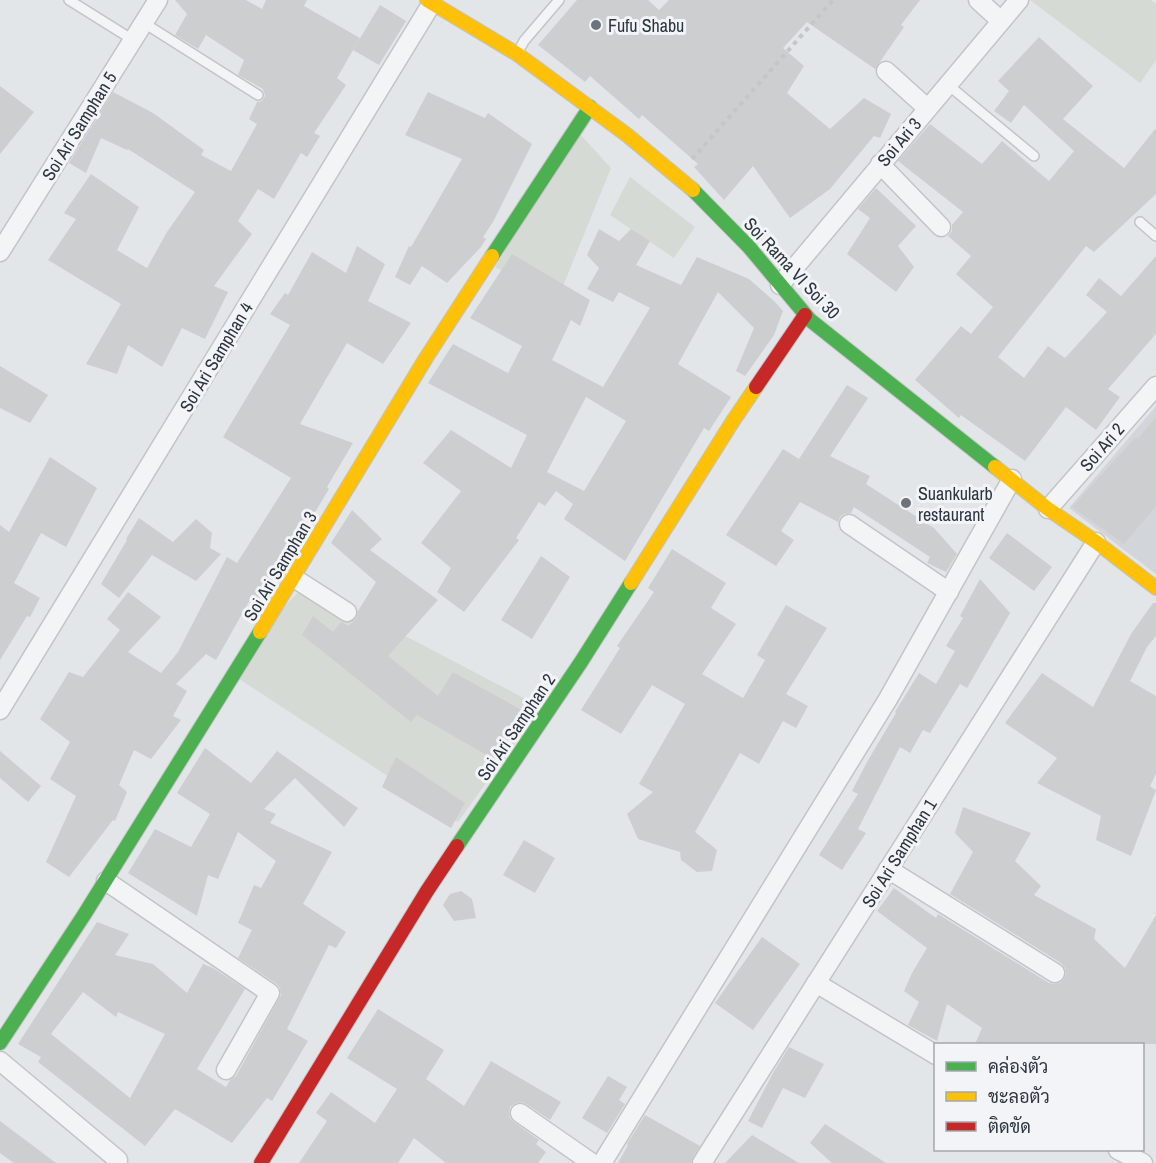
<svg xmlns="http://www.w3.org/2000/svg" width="1156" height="1163" viewBox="0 0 1156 1163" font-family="'Archivo Narrow',Sarabun,sans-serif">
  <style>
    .built { fill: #d2d6db }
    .green { fill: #d5dbd4 }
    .building { fill: #ccced0; fill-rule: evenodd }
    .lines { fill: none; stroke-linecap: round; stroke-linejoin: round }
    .lane-casing { stroke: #c2c4c6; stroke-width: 12 }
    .street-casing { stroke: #c2c4c6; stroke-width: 21 }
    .fast-casing { stroke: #c2c4c6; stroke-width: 16 }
    .slow-casing { stroke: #c2c4c6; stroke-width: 16 }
    .jam-casing { stroke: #c2c4c6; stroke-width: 16 }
    .path { stroke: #c4c6c8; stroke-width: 4; stroke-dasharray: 4.5 4.5; stroke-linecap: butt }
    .lane { stroke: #f3f4f5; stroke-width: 9 }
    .street { stroke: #f3f4f5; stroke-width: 18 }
    .fast { stroke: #4caf50; stroke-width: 14 }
    .slow { stroke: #ffc107; stroke-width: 14 }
    .jam { stroke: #c62828; stroke-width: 14 }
    .poi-dot { fill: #6c737b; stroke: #f2f4f7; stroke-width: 2 }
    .labels { text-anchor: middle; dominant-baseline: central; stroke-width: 6; stroke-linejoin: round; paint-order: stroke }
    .poi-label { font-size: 18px; fill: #2c3540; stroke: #f2f4f7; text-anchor: start }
    .street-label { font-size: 18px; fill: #2c3540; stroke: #f2f4f7 }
  </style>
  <rect width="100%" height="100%" fill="#e3e6e8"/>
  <path class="built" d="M1156,406V574L1069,508Z"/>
  <g class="green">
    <path d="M1030,0H1151L1156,4V60L1140,83Z"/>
    <path d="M578,132L611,168L557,301L495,267Z"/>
    <path d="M630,177L695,227L674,258L610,215Z"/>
    <path d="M306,584L541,707L458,822L233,675L264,628Z"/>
  </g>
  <g class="building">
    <path d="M175,0H246L262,9L266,0H307L304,6L360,38L337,78L346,85L314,133L320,136L307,157L301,153L274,199L258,189L238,221L252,234L214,286L228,292L205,339L182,328L162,367L128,345L117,374L86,364L121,304L48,260L76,219L64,213L91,174L139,207L117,250L147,268L167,232L195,192L128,149L127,150L101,138L86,173L69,163L113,92L153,113L204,150L201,155L231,171L257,124L249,119L257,102L262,101L265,96L263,89L238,75L244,60L206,35L198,49L175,35L187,14Z"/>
    <path d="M577,0H648L659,10L669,0H920L901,25L904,27L875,69L807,22L783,48L804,66L787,93L830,129L864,98L891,114L880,138L874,136L830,189L790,218L753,166L724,200L694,167L698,164L642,115L639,119L590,76L585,82L538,45Z"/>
    <path d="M380,5L406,21L379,65L353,50Z"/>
    <path d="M1039,37L1093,86L1063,119L1124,168L1156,128V194L1094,252L1086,246L998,357L1024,378L1048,346L1065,358L1107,312L1086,295L1099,278L1121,296L1156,256V334L1108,389L1120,397L1096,430L1066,407L1025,461L961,415L959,418L915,380L961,326L971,334L993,307L956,274L971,256L948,236L952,231V225L963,212L898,161L930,124L982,164L1002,141L1049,181L1074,151L1024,105L1011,123L994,111L1009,91L998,81Z"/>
    <path d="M0,86L34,112L0,154Z"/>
    <path d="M428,92L485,118L488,113L532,144L493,222L483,237L486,239L481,247L447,283L422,266L410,285L395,277L409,246L411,247L462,159L405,135Z"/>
    <path d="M876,188L916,226L898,246L914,267L896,292L847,254L870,218L858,209Z"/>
    <path d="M599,229L619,241L631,229L650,241L636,265L681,285L697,257L749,279L774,301L783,311L774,335L745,376L736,371L754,328L718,292L678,364L731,397L709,431L704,428L625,561L564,519L573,504L556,491L545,506L539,502L516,538L519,540L464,612L437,592L451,568L421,543L461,491L423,463L451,430L511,468L527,435L428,383L453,344L508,373L522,346L470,318L512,254L590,300L580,326L571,320L552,360L603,387L650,308L619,292L613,302L587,289L599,268L587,255ZM586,397L626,421L584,491L547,472Z"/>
    <path d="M357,246L385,264L368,301L411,323L383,364L347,343L300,424L353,443L327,487L329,489L308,524L306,522L257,605L250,600L216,660L206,654L176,684L187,691L173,716L181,720L151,759L134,750L119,785L127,792L115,821L113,820L69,877L46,862L76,796L50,779L70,742L40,719L69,672L83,677L120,630L107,619L128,592L161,617L128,652L161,673L178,652L227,557L237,563L291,478L223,437L290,325L270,314L285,293L288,295L312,252L346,273Z"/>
    <path d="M0,366L48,395L30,423L0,408Z"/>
    <path d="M847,385L868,398L830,456L870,476L866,484L934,528L957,554L946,572L927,563L930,557L854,507L851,513L844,514L840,517L838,522L800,502L781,531L794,540L776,566L726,535L783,449L799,459Z"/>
    <path d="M1156,417V506L1124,544L1072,507L1136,437L1138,439Z"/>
    <path d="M50,457L97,488L66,547L41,533L14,583L40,598L30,617L27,616L0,660V525L9,532Z"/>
    <path d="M352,510L382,539L370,550L438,600L388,656L438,696L453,672L527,713L497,761L417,715L411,722L302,635L313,616L333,632L341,622L349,626L357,618L358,611L376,582L331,543Z"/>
    <path d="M139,518L173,542L196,519L212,533L210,548L221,554L196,581L152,555L119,598L101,584L127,540L126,539Z"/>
    <path d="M1007,533L1052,567L1034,591L989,558Z"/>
    <path d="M672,549L726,583L711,608L736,624L702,674L743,698L765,660L757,655L786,605L827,628L786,694L808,706L796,728L783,721L759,764L740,753L695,832L717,850L712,871L697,872L681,860L680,852L638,839L627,814L653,792L639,784L685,704L652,685L621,734L581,710L620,648L617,646L654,592L648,588Z"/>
    <path d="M541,556L570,577L532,639L501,620Z"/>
    <path d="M980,579L1010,613L967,688L960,684L930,733L923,730L910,753L900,747L858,829L866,833L842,870L819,855L858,794L852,791L867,762L896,713L895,712L919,673L936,684L955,651L946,646L963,618L960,616Z"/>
    <path d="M1153,603H1156V636L1147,647L1130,681L1156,696V774L1150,786L1156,790L1131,856L1096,840L1101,816L1037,783L1057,758L1005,723L1042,673L1093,707L1131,634Z"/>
    <path d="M205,748L251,783L277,751L358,808L344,827L295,778L264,809L276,814L270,823L332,852L303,904L346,932L336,948L329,945L287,1029L308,1041L272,1101L267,1098L232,1143L175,1109L145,1146L38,1062L41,1057L18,1044L97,922L129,934L115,955L153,964L187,993L203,964L213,968L245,989L197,1069L226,1087L230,1080L236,1076L281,995L280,988L277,984L238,958L252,930L238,923L254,885L261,888L276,861L238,832L218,879L208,875L197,916L128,873L155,829L191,847L210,814L177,793ZM83,992L116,1017L118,1012L165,1034L130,1098L51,1034Z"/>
    <path d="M0,751L41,786L28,802L0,778Z"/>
    <path d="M396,757L465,803L451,828L382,787Z"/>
    <path d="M963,807L1031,833L1015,861L1041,886L1034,895L1096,929L1094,939L1125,968L1156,915V1044H975L982,1028L947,1004L937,1041L908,1025L919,1002L904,991L912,973L927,948L877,911L894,888L936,918L938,914L1049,983L1054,984L1060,983L1064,979L1066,974L1065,968L1061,963L950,894L973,852L955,833Z"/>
    <path d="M524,840L555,858L535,893L503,875Z"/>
    <path d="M461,891L472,899L476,918L454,921L443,905L450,894Z"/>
    <path d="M762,937L800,964L753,1030L715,1003Z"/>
    <path d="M378,1009L444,1050L426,1079L464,1106L491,1061L561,1102L550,1120L526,1104L522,1102L516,1103L510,1107L509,1113L510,1118L514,1122L539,1140L536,1144L546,1152L538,1163H446L414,1138L398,1163H299L327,1121L316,1113L331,1092L375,1123L397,1089L347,1058Z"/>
    <path d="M789,1047L824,1064L805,1098L783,1088L762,1128L748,1121L773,1073Z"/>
    <path d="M608,1076L627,1087L619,1100L625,1104L607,1133L582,1118Z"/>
    <path d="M645,1115L700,1146L693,1157L691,1163H618L628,1145L627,1144Z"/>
    <path d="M0,1121L56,1163H14L0,1153Z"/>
    <path d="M825,1124L886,1163H832L810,1143Z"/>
    <path d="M752,1135L799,1163H725Z"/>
  </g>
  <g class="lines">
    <g class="lane-casing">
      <g id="lane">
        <path d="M69,0L133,40"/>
        <path d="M144,23L258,95"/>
        <path d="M518,52L524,41L559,0"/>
        <path d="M947,84L1034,156"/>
        <path d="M1140,222L1156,236"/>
      </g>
    </g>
    <g class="street-casing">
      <g id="street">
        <path d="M978,0L1001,21"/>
        <path d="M886,71L927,108"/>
        <path d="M880,164L941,227"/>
        <path d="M0,252L158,0"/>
        <path d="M780,285L1019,0"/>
        <path d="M1048,509L1156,386"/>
        <path d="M849,524L949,592"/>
        <path d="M294,578L347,612"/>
        <path d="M0,710L432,3"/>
        <path d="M888,869L1055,973"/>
        <path d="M106,881L270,993L226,1070"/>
        <path d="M816,983L936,1055"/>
        <path d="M0,1061L118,1160"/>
        <path d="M520,1113L592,1163"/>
        <path d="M1118,1150L1143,1163"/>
        <path d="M602,1163L888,699L1012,479"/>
        <path d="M702,1163L1096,542"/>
      </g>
    </g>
    <g class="fast-casing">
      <g id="fast">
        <path d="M693,190L749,247L810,320L995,467"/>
        <path d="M492,256L590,107"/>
        <path d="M457,846L581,662L631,583"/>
        <path d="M0,1043L84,915L260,632"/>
      </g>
    </g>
    <g class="slow-casing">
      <g id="slow">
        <path d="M427,0L517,54L627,135L693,190"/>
        <path d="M995,467L1048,509L1096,542L1156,588"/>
        <path d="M631,583L733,421L756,387"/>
        <path d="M260,632L426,358L492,256"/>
      </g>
    </g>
    <g class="jam-casing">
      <g id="jam">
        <path d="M756,387L805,315"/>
        <path d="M261,1163L427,891L457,846"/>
      </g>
    </g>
    <path class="path" d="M692,159L833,0"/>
    <use href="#lane" class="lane"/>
    <use href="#street" class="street"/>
    <use href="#fast" class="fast"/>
    <use href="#slow" class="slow"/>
    <use href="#jam" class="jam"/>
  </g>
  <g class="poi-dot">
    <circle cx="596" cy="25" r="6"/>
    <circle cx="906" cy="503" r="6"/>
  </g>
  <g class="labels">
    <g class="poi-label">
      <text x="608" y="25">Fufu Shabu</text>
      <text x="918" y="493">Suankularb<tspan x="918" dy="21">restaurant</tspan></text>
    </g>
    <g class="street-label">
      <text transform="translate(79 126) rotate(-58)">Soi Ari Samphan 5</text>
      <text transform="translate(899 142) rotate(-50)">Soi Ari 3</text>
      <text transform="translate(792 268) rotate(47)">Soi Rama VI Soi 30</text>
      <text transform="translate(216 357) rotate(-59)">Soi Ari Samphan 4</text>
      <text transform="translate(1102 447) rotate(-49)">Soi Ari 2</text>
      <text transform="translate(280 566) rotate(-59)">Soi Ari Samphan 3</text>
      <text transform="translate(516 727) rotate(-56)">Soi Ari Samphan 2</text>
      <text transform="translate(899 853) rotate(-58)">Soi Ari Samphan 1</text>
    </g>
  </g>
  <rect x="934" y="1043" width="210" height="108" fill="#f2f4f7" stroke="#a3a8ae" stroke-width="1.5"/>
  <rect x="946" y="1062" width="30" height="9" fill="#4caf50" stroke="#a3a8ae" stroke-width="1.5"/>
  <text x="988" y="1073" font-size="18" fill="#2c3540">คล่องตัว</text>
  <rect x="946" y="1092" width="30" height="9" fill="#ffc107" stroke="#a3a8ae" stroke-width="1.5"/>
  <text x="988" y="1103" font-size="18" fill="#2c3540">ชะลอตัว</text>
  <rect x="946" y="1122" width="30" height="9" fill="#c62828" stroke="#a3a8ae" stroke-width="1.5"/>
  <text x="988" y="1133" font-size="18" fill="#2c3540">ติดขัด</text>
</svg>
